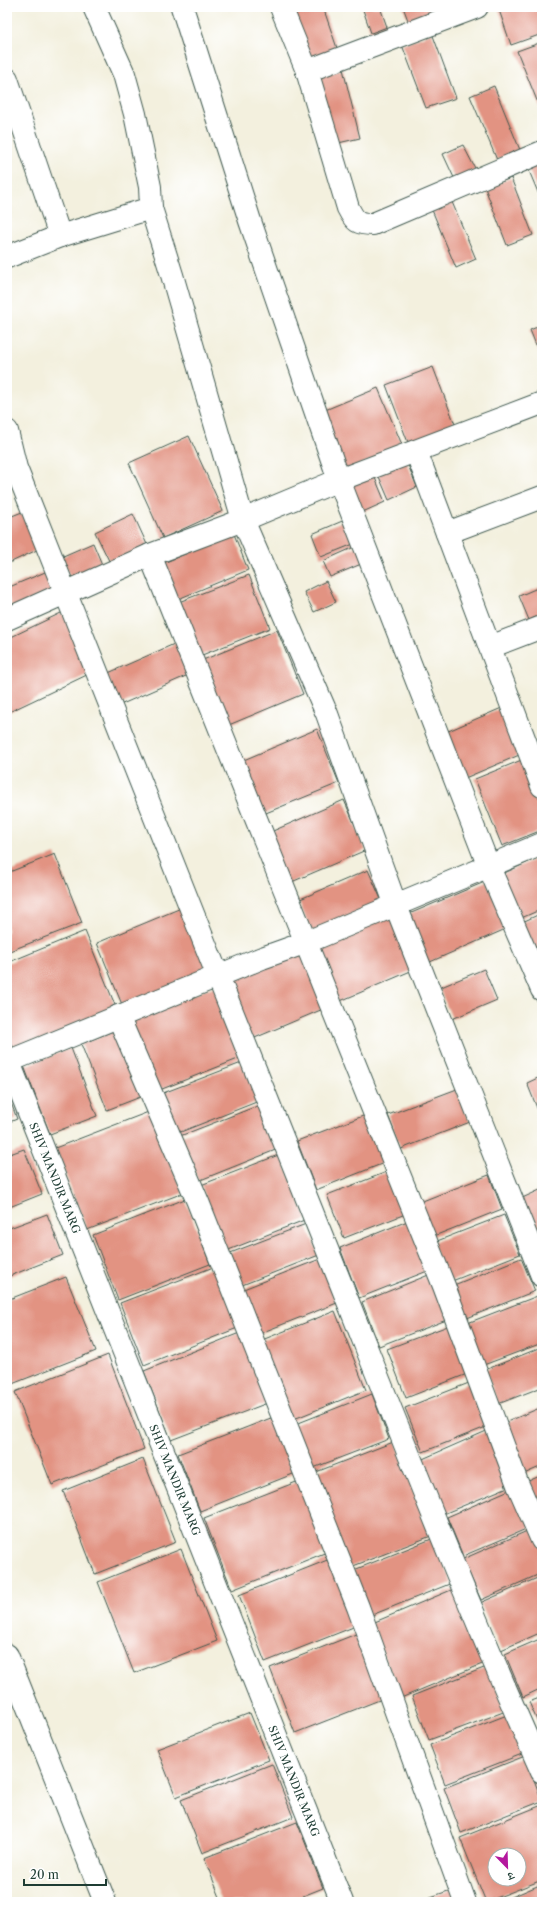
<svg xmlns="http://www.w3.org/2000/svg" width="549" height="1909" viewBox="0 0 549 1909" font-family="'Libre Caslon Text','Noto Serif Devanagari',serif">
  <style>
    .building { fill: #e29382; fill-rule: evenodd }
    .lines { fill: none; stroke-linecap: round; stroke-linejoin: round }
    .street-casing { stroke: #3f584e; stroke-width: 24 }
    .street { stroke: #fff; stroke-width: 22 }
    .labels { text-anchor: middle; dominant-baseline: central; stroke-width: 3.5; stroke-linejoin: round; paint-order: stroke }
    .street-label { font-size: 11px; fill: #1f3d34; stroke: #fff }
  </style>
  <rect width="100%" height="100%" fill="#fff"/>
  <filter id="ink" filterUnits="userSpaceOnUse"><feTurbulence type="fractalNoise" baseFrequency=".025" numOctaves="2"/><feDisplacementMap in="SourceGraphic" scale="8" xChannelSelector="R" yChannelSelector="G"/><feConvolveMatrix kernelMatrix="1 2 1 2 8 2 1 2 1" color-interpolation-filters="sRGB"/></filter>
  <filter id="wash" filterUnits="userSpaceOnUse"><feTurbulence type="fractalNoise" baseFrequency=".012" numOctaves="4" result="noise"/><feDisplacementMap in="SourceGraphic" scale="16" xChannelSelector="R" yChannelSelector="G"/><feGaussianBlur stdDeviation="0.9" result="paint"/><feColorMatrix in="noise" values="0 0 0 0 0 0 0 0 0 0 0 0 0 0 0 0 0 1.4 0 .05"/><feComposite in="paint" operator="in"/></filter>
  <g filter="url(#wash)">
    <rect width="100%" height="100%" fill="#f3f0de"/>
    <g id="blocks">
      <g class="building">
        <path d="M287,7H323L339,54L307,65Z"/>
        <path d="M362,7H380L387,27L371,33Z"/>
        <path d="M403,7H451L409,23Z"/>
        <path d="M498,7H542V34L511,45Z"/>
        <path d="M432,33L456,98L426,108L402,45Z"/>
        <path d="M542,42V113L517,51Z"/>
        <path d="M343,69L360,138L334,144L316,76Z"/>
        <path d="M494,86L520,150L497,160L470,96Z"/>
        <path d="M463,145L476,170L455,180L443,154Z"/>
        <path d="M542,160V202L527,166Z"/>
        <path d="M511,178L533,235L507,245L485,188Z"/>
        <path d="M452,202L476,259L456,268L432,210Z"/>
        <path d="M542,325V360L530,330Z"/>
        <path d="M433,367L456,427L409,445L386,385Z"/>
        <path d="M378,388L403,447L343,472L318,413Z"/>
        <path d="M189,436L223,511L163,538L129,463Z"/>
        <path d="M406,460L417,487L389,500L377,472Z"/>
        <path d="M373,473L385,502L356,515L344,486Z"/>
        <path d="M22,512L39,549L7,564V518Z"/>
        <path d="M133,514L150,551L113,569L95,532Z"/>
        <path d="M347,519L356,543L321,557L312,534Z"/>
        <path d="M234,534L248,570L171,602L156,566Z"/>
        <path d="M93,543L106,574L74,587L61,557Z"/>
        <path d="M359,545L366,562L330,577L323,561Z"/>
        <path d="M50,570L59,592L14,611L7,594V588Z"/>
        <path d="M249,575L270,628L192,659L171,605Z"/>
        <path d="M326,581L336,602L314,612L304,592Z"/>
        <path d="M542,586V614L529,620L519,596Z"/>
        <path d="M63,612L91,673L7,713V639Z"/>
        <path d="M277,630L303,694L224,727L198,662Z"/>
        <path d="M181,641L195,672L120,705L106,674Z"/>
        <path d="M504,707L524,753L465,778L446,732Z"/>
        <path d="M317,729L339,783L261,815L239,762Z"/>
        <path d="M524,759L542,804V830L502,846L475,779Z"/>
        <path d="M344,800L366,850L287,884L266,834Z"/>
        <path d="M55,854L82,923L7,952V873Z"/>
        <path d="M542,856V909L519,919L500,875Z"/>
        <path d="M368,870L384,906L313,936L298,900Z"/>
        <path d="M487,881L508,928L423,965L402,917Z"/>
        <path d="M186,906L212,970L123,1007L97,943Z"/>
        <path d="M542,913V951L532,955L518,924Z"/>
        <path d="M390,915L413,970L338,1002L314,948Z"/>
        <path d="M85,931L117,1010L15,1052L7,1033V963Z"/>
        <path d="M305,949L330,1006L250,1040L225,983Z"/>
        <path d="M484,969L497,1000L452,1019L439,988Z"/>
        <path d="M215,986L243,1057L152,1093L124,1022Z"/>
        <path d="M121,1028L148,1094L107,1110L81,1044Z"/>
        <path d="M71,1048L97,1116L50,1134L24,1066Z"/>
        <path d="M244,1062L259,1101L173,1135L158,1095Z"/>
        <path d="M542,1076V1111L539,1113L527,1083Z"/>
        <path d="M457,1089L470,1122L401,1149L388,1115Z"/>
        <path d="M7,1092L17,1119L7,1123Z"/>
        <path d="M265,1103L283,1147L198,1181L180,1136Z"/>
        <path d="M151,1111L183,1193L87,1230L55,1148Z"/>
        <path d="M371,1113L389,1161L316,1190L297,1141Z"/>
        <path d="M24,1149L42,1194L7,1208V1155Z"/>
        <path d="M281,1154L307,1219L226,1251L201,1185Z"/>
        <path d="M392,1170L408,1213L344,1238L327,1195Z"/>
        <path d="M489,1175L502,1209L429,1238L415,1204Z"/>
        <path d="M542,1189V1257L518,1200Z"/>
        <path d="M185,1199L210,1264L118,1300L93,1235Z"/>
        <path d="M47,1214L63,1255L7,1277V1229Z"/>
        <path d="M504,1215L520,1254L447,1283L432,1243Z"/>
        <path d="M410,1220L430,1270L359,1298L340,1248Z"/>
        <path d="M306,1224L319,1255L237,1287L225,1255Z"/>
        <path d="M521,1258L535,1291L462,1320L449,1287Z"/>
        <path d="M320,1259L337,1303L253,1336L236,1292Z"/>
        <path d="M216,1266L240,1327L144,1365L120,1303Z"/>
        <path d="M431,1274L449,1319L379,1346L362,1302Z"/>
        <path d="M66,1277L96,1351L7,1386V1300Z"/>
        <path d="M540,1295L542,1301V1343L481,1366L465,1324Z"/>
        <path d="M335,1311L366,1390L289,1421L257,1342Z"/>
        <path d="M453,1324L472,1372L406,1398L387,1349Z"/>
        <path d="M242,1332L270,1402L171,1440L144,1371Z"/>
        <path d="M542,1347V1387L498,1404L485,1370Z"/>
        <path d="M108,1355L144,1449L52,1485L15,1392Z"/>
        <path d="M474,1381L491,1425L423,1452L405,1408Z"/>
        <path d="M372,1394L389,1439L308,1470L291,1426Z"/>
        <path d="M542,1407V1466L524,1474L502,1424Z"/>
        <path d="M276,1416L298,1472L200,1511L178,1454Z"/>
        <path d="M491,1429L515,1484L441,1515L418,1461Z"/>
        <path d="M396,1441L431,1536L348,1568L311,1474Z"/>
        <path d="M143,1459L176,1542L95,1574L63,1491Z"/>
        <path d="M542,1475V1525L524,1483Z"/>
        <path d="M304,1479L332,1550L232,1590L204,1518Z"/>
        <path d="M516,1487L533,1526L463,1556L447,1517Z"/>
        <path d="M534,1528L542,1547V1573L481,1600L463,1559Z"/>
        <path d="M434,1538L452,1583L367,1617L349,1572Z"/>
        <path d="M181,1549L217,1641L134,1673L98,1582Z"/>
        <path d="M335,1557L361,1624L265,1662L239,1595Z"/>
        <path d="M542,1576V1632L501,1650L480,1603Z"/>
        <path d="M456,1588L487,1662L401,1698L370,1624Z"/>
        <path d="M361,1632L387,1697L295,1733L270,1668Z"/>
        <path d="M542,1638V1688L523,1697L505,1654Z"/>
        <path d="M489,1666L506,1711L429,1740L412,1696Z"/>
        <path d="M542,1697V1732L529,1702Z"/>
        <path d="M250,1713L269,1760L176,1797L157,1749Z"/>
        <path d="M507,1715L522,1754L445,1784L430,1745Z"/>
        <path d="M525,1756L542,1801L461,1833L444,1788Z"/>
        <path d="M272,1764L293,1817L202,1853L181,1800Z"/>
        <path d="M542,1805V1880L486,1902L460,1838ZM495,1855H519V1879H495Z"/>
        <path d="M297,1822L323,1888L288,1902H222L204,1858Z"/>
        <path d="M542,1884V1902H500Z"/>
        <path d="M454,1889L459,1902H416Z"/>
      </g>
    </g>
  </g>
  <g filter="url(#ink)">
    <use href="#blocks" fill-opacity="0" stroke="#3f584e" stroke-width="1"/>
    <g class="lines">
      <g class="street-casing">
        <g id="street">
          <path d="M94,7L124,74L135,114L150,187L151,208L172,275L243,520L327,714L396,906L542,1276"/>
          <path d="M182,7L250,221L339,480L489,867L542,990"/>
          <path d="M281,7L307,71L348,208C355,222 358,224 373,224L542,152"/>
          <path d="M307,71L477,7"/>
          <path d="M7,79L60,236"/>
          <path d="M7,257L60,236L151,208"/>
          <path d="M7,431L16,468C122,736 228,1002 335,1269C402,1437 468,1607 542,1772"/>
          <path d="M416,451L542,786"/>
          <path d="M447,533L542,497"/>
          <path d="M150,555L444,1286L518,1485L542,1540"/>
          <path d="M7,619L150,555L243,520L339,480L542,403"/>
          <path d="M490,647L542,627"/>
          <path d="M118,1016L198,1202L358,1607L465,1902"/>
          <path d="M7,1057L342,1902"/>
          <path d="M7,1062L262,958L307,942L542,844"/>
          <path d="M7,1655L105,1902"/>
        </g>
      </g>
      <use href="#street" class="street"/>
    </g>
  </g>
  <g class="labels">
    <g class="street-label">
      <text transform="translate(55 1178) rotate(68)">SHIV MANDIR MARG</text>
      <text transform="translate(175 1480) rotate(68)">SHIV MANDIR MARG</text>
      <text transform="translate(294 1781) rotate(68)">SHIV MANDIR MARG</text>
    </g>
  </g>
  <rect width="549" height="1909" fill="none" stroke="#fff" stroke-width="24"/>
  <g transform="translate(507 1867) rotate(157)"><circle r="19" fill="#ffffff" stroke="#a5b1ae"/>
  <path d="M0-3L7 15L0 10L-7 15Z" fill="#b5179e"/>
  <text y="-6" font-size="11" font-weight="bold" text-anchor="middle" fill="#1f3d34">उ</text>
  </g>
  <path d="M24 1879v6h82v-6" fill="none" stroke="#1f3d34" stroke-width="2"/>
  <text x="30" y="1879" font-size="12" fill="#1f3d34" stroke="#ffffff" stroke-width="3" paint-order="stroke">20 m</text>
</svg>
